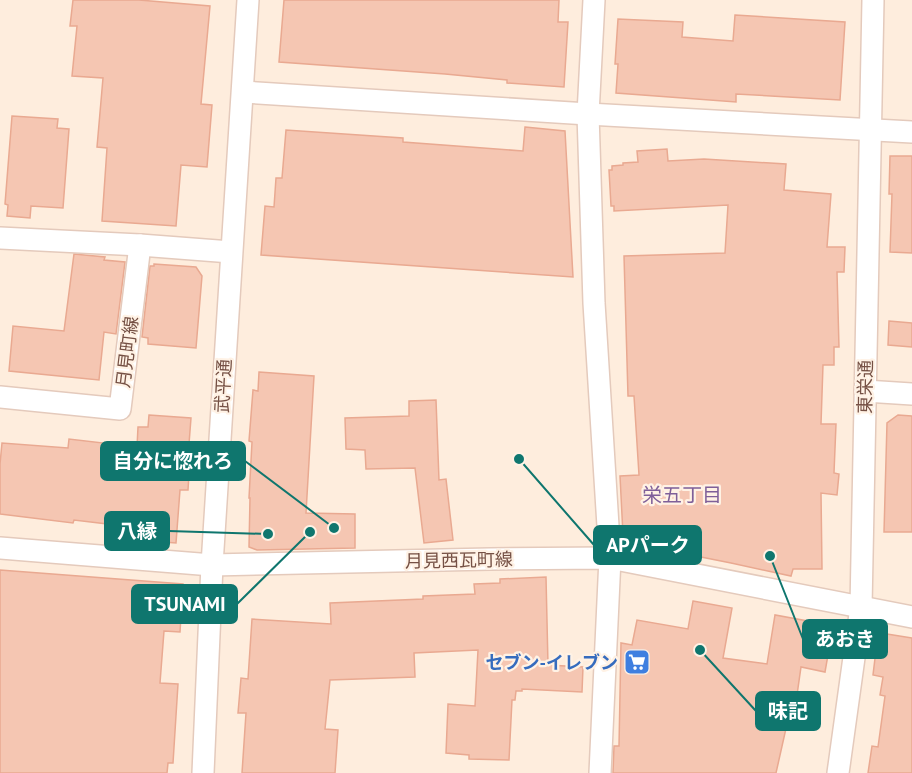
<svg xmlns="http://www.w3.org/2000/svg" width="912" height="773" viewBox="0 0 912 773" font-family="'PT Sans','Noto Sans JP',sans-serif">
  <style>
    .building { fill: #f5c6b2; stroke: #e9a991; stroke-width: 1.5 }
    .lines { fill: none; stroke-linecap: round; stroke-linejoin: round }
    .minor-casing { stroke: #e4cabc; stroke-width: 24 }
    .minor { stroke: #fff; stroke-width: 21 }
    .labels { text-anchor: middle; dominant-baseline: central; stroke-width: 4.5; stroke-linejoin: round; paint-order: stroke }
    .street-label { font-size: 18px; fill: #755044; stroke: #fff2e5 }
    .shop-label { font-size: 18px; font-weight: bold; fill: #366cbe; stroke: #fff2e5; text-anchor: end }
    .neighbourhood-label { font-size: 20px; fill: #7f5f99; stroke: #fff2e5 }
    .leader { fill: none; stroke: #0f766e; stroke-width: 2 }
    .callout-dot { fill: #0f766e; stroke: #fff2e5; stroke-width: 2 }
    .callout { fill: #0f766e; stroke: #0f766e; stroke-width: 2 }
    .callout-label { font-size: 20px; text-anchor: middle; font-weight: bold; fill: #fff }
  </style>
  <rect width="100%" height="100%" fill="#feeddd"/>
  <g class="building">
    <path d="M73,0H139L210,6L201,104L212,105L207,167L181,165L176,226L102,221L107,148L97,147L103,78L72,76L77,26H70Z"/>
    <path d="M284,0H559L558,22H568L564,87L507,83V80L445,74L279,62Z"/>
    <path d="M735,15L845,22L840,100L736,94V102L616,93L618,64H615L618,19L683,22L682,37L733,41Z"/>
    <path d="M12,116L58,119L57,128L69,129L63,208L31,206L30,218L7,216L8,205L5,204Z"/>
    <path d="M525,127L565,131L573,277L261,255L265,206L274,207L276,178H282L286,130L403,138V142L523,151Z"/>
    <path d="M667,149L668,161L704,159L786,164L784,190L831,194L827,247H845L844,272H837L839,347H834V365H823L821,424H836L834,473L839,474L837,495L821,493L822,569H793L791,576L731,563L636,544L623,535L620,476L639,475L634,396H628L624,256L725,253L728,205L614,211V206H611L609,170H612V166L623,165V163L638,162L637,151Z"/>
    <path d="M890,156H912V253L890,252L892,194H889Z"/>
    <path d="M74,254L105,257L104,260L125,262L116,334L104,332L99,380L9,371L13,326L64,331Z"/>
    <path d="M154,264L196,267L202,276L196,348L148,344V338L142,337L150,266H154Z"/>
    <path d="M889,321L912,323V347L888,345Z"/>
    <path d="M259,372L314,376L306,513L355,514V548L257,550L249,547L250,498H249L252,442L249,441L253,390L258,391Z"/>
    <path d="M436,400L439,480L446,479L453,540L424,543L415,468L366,469L365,450L346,449L345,418L409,416V401Z"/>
    <path d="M149,415L191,418L188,457L190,458L188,490H180L176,543L123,539L124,526L74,520L73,523L0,514V464L2,443L68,448L69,439L137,447L138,427H148Z"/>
    <path d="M898,415L912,416V532H884L887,423Z"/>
    <path d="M0,570L183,584L180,632L164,631L160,683L178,684L173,763H168L167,773H0Z"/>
    <path d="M546,577L548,665L583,667L582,692L522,689V691H516L515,700H512L509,760L469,759V755L446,753L448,704L475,706L478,650L414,653L415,677L330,680L325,729L338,730L335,773H242L246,713H238L241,678L248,679L252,619L331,624L330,603L423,599V596L475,594L474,584L500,583V579Z"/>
    <path d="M693,601L732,608L723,658L767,664L775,615L824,624L832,632L825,672L801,667L794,716L789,715L776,773H613L614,746H619L621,643L632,645L637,620L688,629Z"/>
    <path d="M887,634L912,638V773H868L872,746L878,747L885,696L880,695L883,677L873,675L877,642Z"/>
  </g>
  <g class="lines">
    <g class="minor-casing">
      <g id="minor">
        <path d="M594,0L588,114L594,303L610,558L600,773"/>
        <path d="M243,92L588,114L912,132"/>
        <path d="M0,238L140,245L231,252"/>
        <path d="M865,391L912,394"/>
        <path d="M0,397L120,409L140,245"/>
        <path d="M0,548L212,565L490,559L610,558L912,617"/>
        <path d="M203,773L212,565L248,0"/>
        <path d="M838,773L861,607L873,0"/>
      </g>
    </g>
    <use href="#minor" class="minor"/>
  </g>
  <defs>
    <g id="supermarket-square" transform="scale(1.35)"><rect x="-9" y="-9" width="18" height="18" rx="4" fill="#3f7fe0" stroke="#fff2e5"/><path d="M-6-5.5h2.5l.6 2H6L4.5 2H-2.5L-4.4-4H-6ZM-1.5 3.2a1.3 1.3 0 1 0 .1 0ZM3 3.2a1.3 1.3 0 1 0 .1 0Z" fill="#fff"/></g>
  </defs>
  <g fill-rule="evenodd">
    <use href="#supermarket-square" x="637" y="662"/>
  </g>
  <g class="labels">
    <g class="street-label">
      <text transform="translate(127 352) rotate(-83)">月見町線</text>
      <text transform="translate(223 386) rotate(-87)">武平通</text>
      <text transform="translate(865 387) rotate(-89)">東栄通</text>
      <text transform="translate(459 560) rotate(-1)">月見西瓦町線</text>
    </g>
    <g class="shop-label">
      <text x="618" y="662">セブン-イレブン</text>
    </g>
    <g class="neighbourhood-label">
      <text x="682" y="495">栄五丁目</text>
    </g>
  </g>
  <path class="leader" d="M334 528L245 461M268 534L169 531M519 459L594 545M310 532L237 604M770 556L803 639M700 650L756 711"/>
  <g class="callout-dot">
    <circle cx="334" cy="528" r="6"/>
    <circle cx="268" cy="534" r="6"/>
    <circle cx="519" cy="459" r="6"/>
    <circle cx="310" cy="532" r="6"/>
    <circle cx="770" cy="556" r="6"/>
    <circle cx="700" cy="650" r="6"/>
  </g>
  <g class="callout">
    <rect x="101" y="442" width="144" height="38" rx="6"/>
    <rect x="105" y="512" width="64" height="38" rx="6"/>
    <rect x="594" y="526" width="107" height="38" rx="6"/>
    <rect x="132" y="585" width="105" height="38" rx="6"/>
    <rect x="803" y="620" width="84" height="38" rx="6"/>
    <rect x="756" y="692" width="64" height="38" rx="6"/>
  </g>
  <g class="callout-label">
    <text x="173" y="468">自分に惚れろ</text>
    <text x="137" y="538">八縁</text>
    <text x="648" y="552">APパーク</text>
    <text x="185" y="611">TSUNAMI</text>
    <text x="845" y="646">あおき</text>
    <text x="788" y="718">味記</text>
  </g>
</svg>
